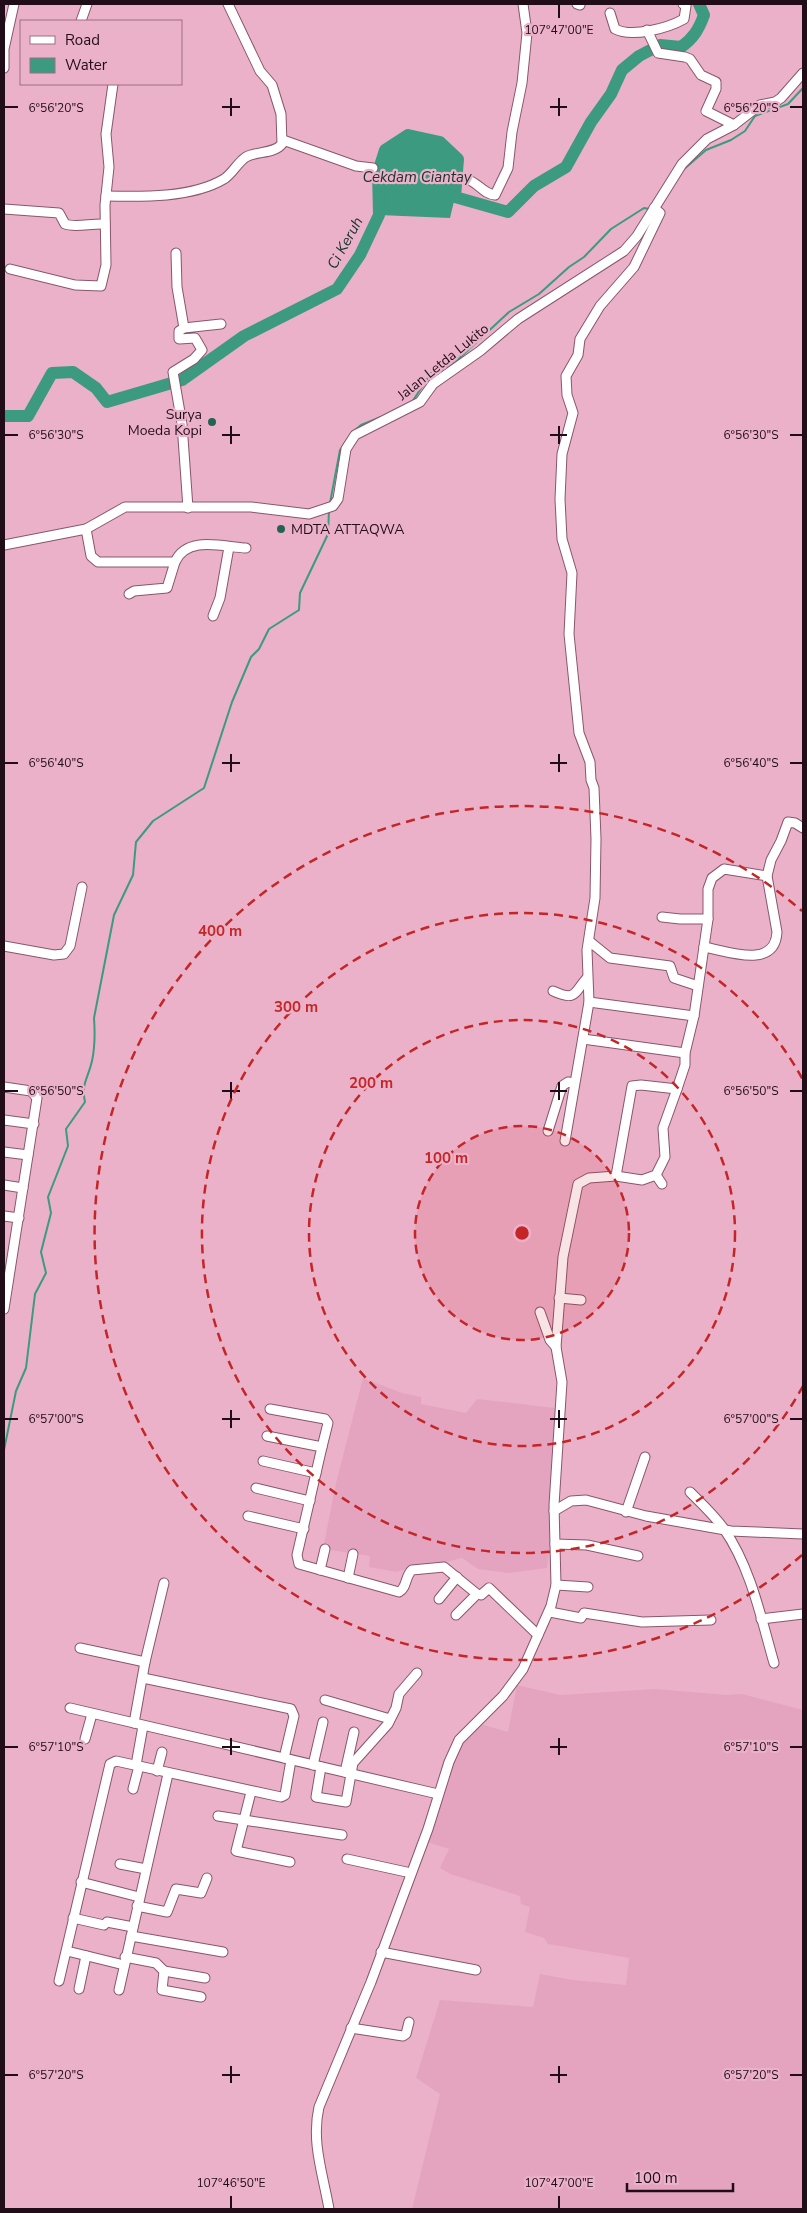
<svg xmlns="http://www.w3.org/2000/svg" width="807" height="2213" viewBox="0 0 807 2213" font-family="'Nunito Sans',sans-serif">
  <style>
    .built { fill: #e4a4c0 }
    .water { fill: #3b9a80 }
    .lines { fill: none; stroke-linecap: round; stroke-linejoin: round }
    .stream { stroke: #3b9a80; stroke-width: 2 }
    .river { stroke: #3b9a80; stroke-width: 12 }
    .minor-casing { stroke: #89566c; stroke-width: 11 }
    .minor { stroke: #fff; stroke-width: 9 }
    .ticks { fill: none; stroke: #210d17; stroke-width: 2 }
    .ring { fill: none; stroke: #c42526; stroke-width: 2.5; stroke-dasharray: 9 6 }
    .poi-dot { fill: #226351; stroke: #ebb1c9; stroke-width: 2 }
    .labels { text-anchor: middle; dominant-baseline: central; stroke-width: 4.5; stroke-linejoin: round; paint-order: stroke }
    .street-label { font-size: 14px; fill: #210d17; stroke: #ebb1c9 }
    .poi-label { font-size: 14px; fill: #210d17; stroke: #ebb1c9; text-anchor: end }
    .water-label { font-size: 15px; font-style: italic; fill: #17342b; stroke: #ebb1c9 }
    .ticks-label { font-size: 12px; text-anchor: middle; fill: #210d17; stroke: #ebb1c9; stroke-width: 4.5; stroke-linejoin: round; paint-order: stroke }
    .centre { fill: #c42526; stroke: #ebb1c9; stroke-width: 2.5 }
    .ring-label { font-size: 15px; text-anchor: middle; font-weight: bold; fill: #c42526; stroke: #ebb1c9; stroke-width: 4.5; stroke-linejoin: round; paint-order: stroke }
  </style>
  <rect width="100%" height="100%" fill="#ebb1c9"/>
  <g class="built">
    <path d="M363,1378L402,1393L421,1397V1404L466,1413L477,1399L563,1409V1441L547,1568L509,1573L478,1569L462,1558L446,1562L423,1563L397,1572L369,1567L370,1556L323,1549L336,1483Z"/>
    <path d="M517,1685L560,1695L655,1689L727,1695L742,1694L803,1710V2209H412L440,2094L416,2078L440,2000L533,2007L540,1974L573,1980L626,1985L629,1958L548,1944L544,1938L525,1932L530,1907L521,1904L520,1896L450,1874L440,1868L449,1849L424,1841L458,1746L477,1723L508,1732Z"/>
  </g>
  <path class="water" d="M408,135L440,142L457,159L455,197L450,218L379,215C374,200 376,164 385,150C389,144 402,139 408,135Z"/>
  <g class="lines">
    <g class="stream">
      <path d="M683,170L706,150L731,140L745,131L755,116L788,104L803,88"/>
      <path d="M412,402L431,373L452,365L509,312L539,294L569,267L584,257L611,229L644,208L650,209"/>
      <path d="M354,431L361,425L381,417"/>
      <path d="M330,503L340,450L351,434"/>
      <path d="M4,1450L16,1391L26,1368L35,1294L46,1273L41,1252L51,1213L48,1197L68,1146L66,1129L85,1102C81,1083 88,1079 92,1061C95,1047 95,1032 94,1018L114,915L133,875L136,842L153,821L204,788L232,702L251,657L259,649L269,629L299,610L300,593L328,534L329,510"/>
    </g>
    <path class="river" d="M4,416H28L52,373L73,372L96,388L107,402L182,380L244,336L337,289L360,255L379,215L378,172L385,150L408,135L440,142L458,159L455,197L508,212L534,186L566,167L591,122L611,94L622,70L639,56L660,45L681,47C693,39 699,29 704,15L699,4"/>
    <g class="minor-casing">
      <g id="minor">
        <path d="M577,4L580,5"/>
        <path d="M610,13L615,29C632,38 668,28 684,19L686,6L683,4"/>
        <path d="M81,21L87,4"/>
        <path d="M647,30L658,53L685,57L690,59L701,75L716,82V89L706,111L734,125"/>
        <path d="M4,68V49L14,4"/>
        <path d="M283,140L356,166L373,168"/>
        <path d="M466,179C478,182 483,194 495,195L508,168L512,132L522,83L527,33L523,4"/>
        <path d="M106,196C142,197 192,198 224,179C233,173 237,163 246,157C257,151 274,154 282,144L281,114L272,85L260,71L228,4"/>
        <path d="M4,209L59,213L65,224C75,228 92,223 105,224"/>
        <path d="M176,253L177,287L184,328"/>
        <path d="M10,269L75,285L101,286L106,265L105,205L109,167L106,134L113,84"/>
        <path d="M188,508L182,424L173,372L194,359L202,350L195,338L179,339V331L184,328L221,324"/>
        <path d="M86,529L91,556L98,562H175C187,535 223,547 246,548"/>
        <path d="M4,545L86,529L125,507H251L309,514L333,506L338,499L346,449L355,435L420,402L433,384L480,351L518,319L624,251L637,236L682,164L707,139L734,125L760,105L775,102L781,98L803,73"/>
        <path d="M129,594L134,591L167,588L175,562"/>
        <path d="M213,616L220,598L229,547"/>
        <path d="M662,917L680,919H708"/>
        <path d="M589,941L610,958L670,966L674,978L698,986"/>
        <path d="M4,946L54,955L64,954L70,946L82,887"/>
        <path d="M704,947C727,951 775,970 777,932L767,876L771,860L781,841L788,822L795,823L803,828"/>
        <path d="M553,991C577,1002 574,992 587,978"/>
        <path d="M589,1002L694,1016"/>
        <path d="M583,1039L685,1053"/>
        <path d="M4,1087L31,1091L37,1098L4,1309"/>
        <path d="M4,1120L34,1124"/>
        <path d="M548,1131L562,1086L568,1082L574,1083"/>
        <path d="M565,1141L589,1002L587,950L595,898L596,839L594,788L591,780L590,762L579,733L569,634L572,573L562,539L560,499L562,454L573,413L567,395L566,376L578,355L580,339L600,306L634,267L660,213L654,208"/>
        <path d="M4,1152L28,1155"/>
        <path d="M656,1175L662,1184"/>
        <path d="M616,1176L642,1180L656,1175L665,1157L663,1128L677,1089"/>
        <path d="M4,1185L23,1188"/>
        <path d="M4,1216L19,1218"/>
        <path d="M559,1298L581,1300"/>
        <path d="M540,1312L550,1340L556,1347"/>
        <path d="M270,1409L325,1419L328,1423L322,1447"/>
        <path d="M267,1436L322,1447L297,1555L299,1564L399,1592C407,1588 405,1576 412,1570L444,1567L477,1594L481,1595L489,1588L538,1635"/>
        <path d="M263,1461L316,1473"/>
        <path d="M256,1488L310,1501"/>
        <path d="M690,1492C702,1504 714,1515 724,1529C751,1568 761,1618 774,1663"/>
        <path d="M554,1511L571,1501L586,1500L646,1516L731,1531L803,1534"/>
        <path d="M626,1512L645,1457"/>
        <path d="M248,1516L304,1529"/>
        <path d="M555,1544L587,1545L638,1556"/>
        <path d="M320,1570L325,1549"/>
        <path d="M348,1578L353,1554"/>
        <path d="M556,1585L588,1587"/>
        <path d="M439,1599L457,1577"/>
        <path d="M550,1612L581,1618L584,1613L642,1622L711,1620"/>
        <path d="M456,1615L477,1594"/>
        <path d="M761,1619L803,1614"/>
        <path d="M80,1648L145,1662"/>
        <path d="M143,1678L291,1709L294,1716L284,1758"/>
        <path d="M325,1700L390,1719"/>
        <path d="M70,1708L438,1794"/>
        <path d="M134,1723L145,1662L164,1583"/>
        <path d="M85,1739L92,1714"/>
        <path d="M136,1765L143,1726"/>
        <path d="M313,1765L323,1722"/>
        <path d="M321,1767L316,1797L346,1802L353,1763L388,1724L396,1708L399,1694L417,1673"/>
        <path d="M157,1771L162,1752"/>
        <path d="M345,1772L354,1732"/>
        <path d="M133,1789L139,1766"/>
        <path d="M251,1792L236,1851L290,1862"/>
        <path d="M218,1816L342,1835"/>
        <path d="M347,1859L411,1873"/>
        <path d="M120,1864L146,1869"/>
        <path d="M81,1882L139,1897"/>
        <path d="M137,1906L167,1912L176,1889L201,1893L207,1878"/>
        <path d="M73,1918L104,1925"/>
        <path d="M107,1922L133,1927"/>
        <path d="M131,1936L223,1952"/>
        <path d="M67,1951L124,1965"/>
        <path d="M381,1952L476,1970"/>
        <path d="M125,1957L156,1963L164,1971L162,1990L201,1997"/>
        <path d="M164,1971L205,1978"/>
        <path d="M59,1981L110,1764L116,1761L281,1797L285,1795L291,1760"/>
        <path d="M79,1989L86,1956"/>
        <path d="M119,1990L168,1774"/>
        <path d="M351,2028L403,2036L406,2034L409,2022"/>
        <path d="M329,2209C323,2174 311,2142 319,2107L371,1982L428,1829L449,1762L459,1740L503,1696L523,1669L551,1606L556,1585L554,1505L562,1382L556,1347L563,1257L578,1184L589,1178L616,1176L632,1086L641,1085L677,1089L685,1065V1053L694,1016L708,919V889L712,878L724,869L767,876"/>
      </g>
    </g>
    <use href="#minor" class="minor"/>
  </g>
  <path class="ticks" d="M559,5V18M231,98V116M559,98V116M5,107H18M222,107H240M550,107H567M790,107H802M231,426V444M559,426V444M5,435H18M222,435H240M550,435H567M790,435H802M231,754V772M559,754V772M5,763H18M222,763H240M550,763H567M790,763H802M231,1082V1100M559,1082V1100M5,1091H18M222,1091H240M550,1091H567M790,1091H802M231,1410V1428M559,1410V1428M5,1419H18M222,1419H240M550,1419H567M790,1419H802M231,1738V1755M559,1738V1755M5,1747H18M222,1747H240M550,1747H567M790,1747H802M231,2066V2083M559,2066V2083M5,2075H18M222,2075H240M550,2075H567M790,2075H802M231,2196V2208M559,2196V2208"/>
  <circle cx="522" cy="1233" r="107" fill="#c42526" fill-opacity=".12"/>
  <g class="ring">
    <circle cx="522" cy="1233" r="107"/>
    <circle cx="522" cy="1233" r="213"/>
    <path d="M803 1386A320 320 0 1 1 803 1080"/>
    <path d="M802 1555A427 427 0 1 1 802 911"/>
  </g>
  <g class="poi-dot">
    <circle cx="212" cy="422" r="5"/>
    <circle cx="281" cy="529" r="5"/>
  </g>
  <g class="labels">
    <g class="street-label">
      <text transform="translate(443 362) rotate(-39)">Jalan Letda Lukito</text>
    </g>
    <g class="poi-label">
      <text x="202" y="414">Surya<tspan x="202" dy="16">Moeda Kopi</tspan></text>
      <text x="291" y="529" text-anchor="start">MDTA ATTAQWA</text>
    </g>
    <g class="water-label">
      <text x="417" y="177">Cekdam Ciantay</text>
      <text transform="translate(345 243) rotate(-61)">Ci Keruh</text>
    </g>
  </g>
  <g class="ticks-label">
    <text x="559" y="34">107°47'00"E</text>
    <text x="56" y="112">6°56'20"S</text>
    <text x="751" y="112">6°56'20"S</text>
    <text x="56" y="439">6°56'30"S</text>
    <text x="751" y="439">6°56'30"S</text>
    <text x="56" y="767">6°56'40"S</text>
    <text x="751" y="767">6°56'40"S</text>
    <text x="56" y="1095">6°56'50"S</text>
    <text x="751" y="1095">6°56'50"S</text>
    <text x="56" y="1423">6°57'00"S</text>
    <text x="751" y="1423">6°57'00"S</text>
    <text x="56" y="1751">6°57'10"S</text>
    <text x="751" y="1751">6°57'10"S</text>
    <text x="56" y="2079">6°57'20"S</text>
    <text x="751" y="2079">6°57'20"S</text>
    <text x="231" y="2187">107°46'50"E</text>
    <text x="559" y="2187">107°47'00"E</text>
  </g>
  <circle cx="522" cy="1233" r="8" class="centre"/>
  <g class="ring-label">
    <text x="220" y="936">400 m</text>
    <text x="296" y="1012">300 m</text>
    <text x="371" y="1088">200 m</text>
    <text x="446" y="1163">100 m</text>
  </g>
  <rect width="807" height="2213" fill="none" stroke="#210d17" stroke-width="10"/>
  <rect x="20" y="20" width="162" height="65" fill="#ebb1c9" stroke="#9a6f82"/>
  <rect x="30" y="36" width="25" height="8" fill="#ffffff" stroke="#9a6f82"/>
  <text x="65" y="45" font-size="15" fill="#210d17">Road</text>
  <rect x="30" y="58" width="25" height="15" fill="#3b9a80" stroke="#9a6f82"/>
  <text x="65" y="70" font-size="15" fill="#210d17">Water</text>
  <path d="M627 2183v8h106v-8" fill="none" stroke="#210d17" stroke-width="2.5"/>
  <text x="634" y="2183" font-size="15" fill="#210d17" stroke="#ebb1c9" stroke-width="4" paint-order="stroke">100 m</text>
</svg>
